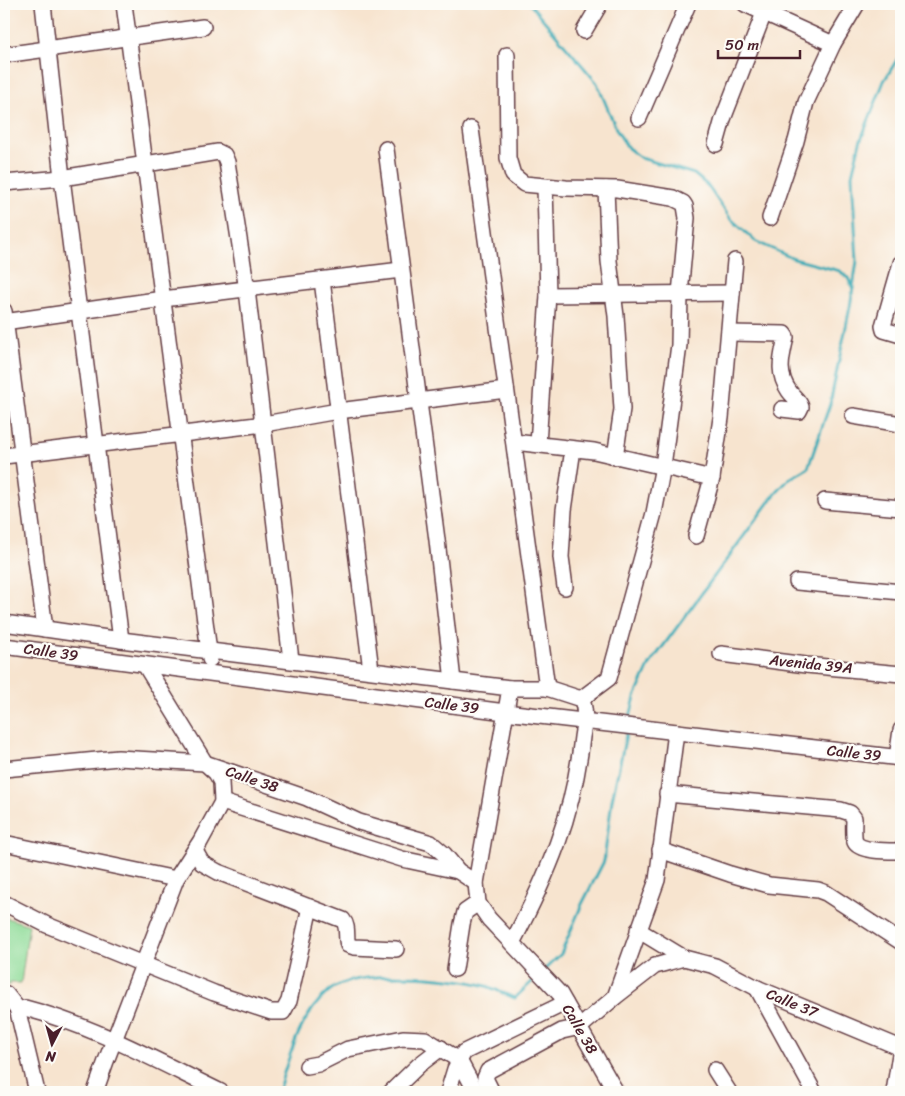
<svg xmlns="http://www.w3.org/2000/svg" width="905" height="1096" viewBox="0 0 905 1096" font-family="Sriracha,sans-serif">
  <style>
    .green { fill: #8fdc99; stroke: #6c7e62 }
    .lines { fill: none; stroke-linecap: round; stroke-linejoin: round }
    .stream { stroke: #3bacb7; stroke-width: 3 }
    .minor-casing { stroke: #643d44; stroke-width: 18 }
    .minor { stroke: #fff; stroke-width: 15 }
    .labels { text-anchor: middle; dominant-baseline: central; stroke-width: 4.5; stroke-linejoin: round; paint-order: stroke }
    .street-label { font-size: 15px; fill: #4a1f2b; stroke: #fdfcf7 }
  </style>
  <rect width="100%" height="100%" fill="#fdfcf7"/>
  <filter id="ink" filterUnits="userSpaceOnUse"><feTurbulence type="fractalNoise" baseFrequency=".02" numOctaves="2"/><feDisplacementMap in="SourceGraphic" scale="10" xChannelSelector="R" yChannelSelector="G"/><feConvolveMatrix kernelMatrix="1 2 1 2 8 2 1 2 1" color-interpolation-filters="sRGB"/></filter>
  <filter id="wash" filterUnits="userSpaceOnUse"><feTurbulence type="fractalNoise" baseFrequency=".0096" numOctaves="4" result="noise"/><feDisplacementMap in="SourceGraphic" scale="20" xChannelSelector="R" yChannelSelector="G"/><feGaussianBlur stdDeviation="1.12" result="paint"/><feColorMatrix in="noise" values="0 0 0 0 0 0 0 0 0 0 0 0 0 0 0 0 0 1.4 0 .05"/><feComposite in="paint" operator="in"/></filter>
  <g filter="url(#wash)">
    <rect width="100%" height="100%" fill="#f7e4cf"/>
    <path class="green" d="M4,917L29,925L21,983H10V985H4Z"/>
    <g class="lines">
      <g class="stream">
        <path d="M530,4L597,83L617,131L628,148L641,158L694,174L707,185L730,218L755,241L794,259L840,271L848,278L853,289"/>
        <path d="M629,721L635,697L650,664L771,499L789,479L808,468L830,404L850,307L857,261L852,175L860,142L884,81L901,53"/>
        <path d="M544,970L561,954L582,904L604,861L612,800L627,730"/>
        <path d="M278,1092C289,1057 300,1015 329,991C356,968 450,976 483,985C494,988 504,994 515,998L538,976"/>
      </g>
    </g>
  </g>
  <g filter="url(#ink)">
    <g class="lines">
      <g class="minor-casing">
        <g id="minor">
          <path d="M43,4L62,178L121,640"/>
          <path d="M124,4L210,659"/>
          <path d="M745,4L833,44"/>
          <path d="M584,31L600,4"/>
          <path d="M4,55L203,27"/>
          <path d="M507,55L508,158L513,175L524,184L566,188L617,189L673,198L683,203L685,206L687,218L680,294L679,345L663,466L654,513L609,678L581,699"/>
          <path d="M639,118L688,4"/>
          <path d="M471,129L547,688"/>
          <path d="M716,144L723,119L764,13L769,4"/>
          <path d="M386,149L437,540L453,681"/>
          <path d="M4,183L62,178L218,152L224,155L227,162L247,290L291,660"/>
          <path d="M606,189L609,261L616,316L622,409L615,457"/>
          <path d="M770,218L796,141L806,102L833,44L857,4"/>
          <path d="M901,263L883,326L884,330L901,335"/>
          <path d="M322,280L371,670"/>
          <path d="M548,295L732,293"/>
          <path d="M4,311L45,629"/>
          <path d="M4,322L163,299L401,270"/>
          <path d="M729,333L784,334L786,337C782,357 776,372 789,391C793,397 799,400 801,407L799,411L782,409"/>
          <path d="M853,416L901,424"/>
          <path d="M514,442L594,451L712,478"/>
          <path d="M538,444L548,295L545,187"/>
          <path d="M4,456L264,424L338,411L506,390"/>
          <path d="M825,501L901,508"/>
          <path d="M696,536L712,478L721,418L735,261"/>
          <path d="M797,582L901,592"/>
          <path d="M565,587L561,557L564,510L573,449"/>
          <path d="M4,623L121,640L510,688L476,883L478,903L489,919L560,994L616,1092"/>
          <path d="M4,646L505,712L901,758"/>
          <path d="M721,654L806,665L901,674"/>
          <path d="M510,688H547L581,699C587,709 584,725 582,737C574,814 548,875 512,943"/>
          <path d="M897,758L901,730"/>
          <path d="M4,769L118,758L205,763L307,798L359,822L431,843L444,854L458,871L476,883"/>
          <path d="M667,794L841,810L850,813L854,818C854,825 853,836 855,842C859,852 891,851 901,851"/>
          <path d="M222,802L402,859L458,871"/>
          <path d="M4,843L176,879"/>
          <path d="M660,850L730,874L769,885L818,890L826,893L901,942"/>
          <path d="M195,851L202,863L218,872L343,920C349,927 345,937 348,945L354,947L396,949"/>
          <path d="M4,903L47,925L214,993L271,1012H283L289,1001L310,907"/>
          <path d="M638,930L684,958L715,966L757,988L901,1048"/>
          <path d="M455,969L462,924L465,912L478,903"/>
          <path d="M757,988L814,1092"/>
          <path d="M4,993L6,994L17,1008L37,1092"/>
          <path d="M615,997L657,880L676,732"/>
          <path d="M25,1008C94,1026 157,1061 221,1092"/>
          <path d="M307,1066L318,1064L348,1049L403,1038L425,1039L459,1060L476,1092"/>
          <path d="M715,1070L729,1092"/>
          <path d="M95,1092L106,1061L176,879L200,842L222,802L221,782L216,773L205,763L145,665"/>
          <path d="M391,1092L419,1065L441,1048"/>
          <path d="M448,1092L455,1069L464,1052L565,1003"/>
          <path d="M492,1092L485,1078L488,1071L562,1031L580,1027L615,997L655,966L684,958"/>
          <path d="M894,1092L901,1048"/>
        </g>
      </g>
      <use href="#minor" class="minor"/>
    </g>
  </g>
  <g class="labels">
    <g class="street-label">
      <text transform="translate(51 652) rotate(8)">Calle 39</text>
      <text transform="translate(811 664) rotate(6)">Avenida 39A</text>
      <text transform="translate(452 705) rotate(7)">Calle 39</text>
      <text transform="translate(854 753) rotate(6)">Calle 39</text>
      <text transform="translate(252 779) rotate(19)">Calle 38</text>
      <text transform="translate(792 1003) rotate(22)">Calle 37</text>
      <text transform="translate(580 1029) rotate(60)">Calle 38</text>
    </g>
  </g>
  <rect width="905" height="1096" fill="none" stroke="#fdfcf7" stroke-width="20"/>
  <g transform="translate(52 1044) rotate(186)" stroke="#fdfcf7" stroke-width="4" paint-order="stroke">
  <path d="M0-4L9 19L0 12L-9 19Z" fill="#4a1f2b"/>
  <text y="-8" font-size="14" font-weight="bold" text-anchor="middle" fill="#4a1f2b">N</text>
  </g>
  <path d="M718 50v8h82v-8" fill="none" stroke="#4a1f2b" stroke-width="2.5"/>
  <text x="725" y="50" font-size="15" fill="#4a1f2b" stroke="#fdfcf7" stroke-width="4" paint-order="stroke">50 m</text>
</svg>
